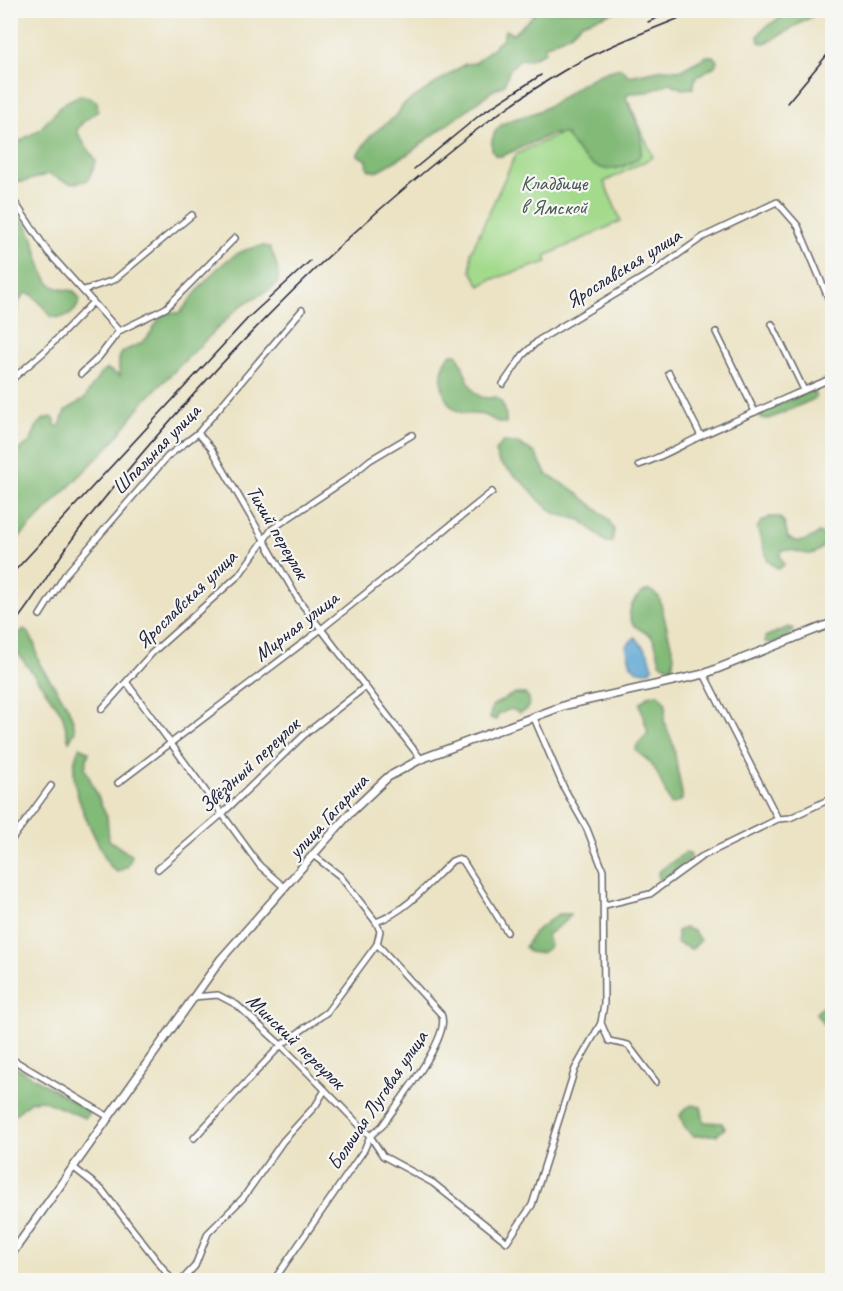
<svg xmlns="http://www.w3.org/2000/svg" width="843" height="1291" viewBox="0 0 843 1291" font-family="Caveat,sans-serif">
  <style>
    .green { fill: #a3da8c; stroke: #627e64; stroke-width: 1.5 }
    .forest { fill: #82ba78; stroke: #526e5a; stroke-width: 1.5 }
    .water { fill: #58a4d1; stroke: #3d6386; stroke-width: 1.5 }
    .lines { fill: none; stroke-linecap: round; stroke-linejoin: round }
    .minor-casing { stroke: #68666b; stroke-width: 8 }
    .major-casing { stroke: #68666b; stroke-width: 10 }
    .minor { stroke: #fff; stroke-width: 5 }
    .major { stroke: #fff; stroke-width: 7 }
    .rail { stroke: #22223b; stroke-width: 1.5 }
    .labels { text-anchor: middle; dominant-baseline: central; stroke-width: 4.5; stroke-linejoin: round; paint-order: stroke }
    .park-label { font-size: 21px; fill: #495953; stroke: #f6f6f2 }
    .street-label { font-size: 21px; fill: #22223b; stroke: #f6f6f2 }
  </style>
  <rect width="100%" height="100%" fill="#f6f6f2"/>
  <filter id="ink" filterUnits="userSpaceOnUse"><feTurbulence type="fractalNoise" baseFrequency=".0167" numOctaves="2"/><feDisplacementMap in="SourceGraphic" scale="12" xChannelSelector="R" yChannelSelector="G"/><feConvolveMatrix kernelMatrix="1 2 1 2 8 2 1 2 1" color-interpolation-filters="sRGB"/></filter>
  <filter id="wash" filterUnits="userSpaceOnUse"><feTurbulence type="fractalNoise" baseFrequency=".008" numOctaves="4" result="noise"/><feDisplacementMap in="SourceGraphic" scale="24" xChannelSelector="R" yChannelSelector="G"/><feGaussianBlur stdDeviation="1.35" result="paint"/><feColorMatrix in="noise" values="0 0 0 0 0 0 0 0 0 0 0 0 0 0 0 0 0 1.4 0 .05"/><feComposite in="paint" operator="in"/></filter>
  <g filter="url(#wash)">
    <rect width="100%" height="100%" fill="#ebe3c4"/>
    <path class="green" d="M629,102L653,157L604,182L621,221L545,256L547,262L490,280L480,286L471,271V252L516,154Z"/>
    <g class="forest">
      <path d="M516,11H617L582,23L570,34L545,46V52L528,60L520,59L510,69L504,85L492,91L409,153L376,172L368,169L367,160L357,155L371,135L397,115L403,105L465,64L475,63L503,39L505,30L513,34L535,14L516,13Z"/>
      <path d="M790,11H821L772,40L764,43L759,42L758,36L763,29Z"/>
      <path d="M707,56H713L717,61L715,66L696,77L693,88L682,89L670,83L648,92L629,93L626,98C632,114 645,134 641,152C640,159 634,161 628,164C597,180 581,156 565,134H552L502,156H496L492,151C491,142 493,132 500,126C510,117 528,117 539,111C571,96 581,76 621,68L629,76L664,69L681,70Z"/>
      <path d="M80,95L90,97L97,102L98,111L83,122L77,130C80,143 91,149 96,162L88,180C71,186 64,182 49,174L23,182L13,181L11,178V146L39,130L64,103Z"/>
      <path d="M11,212C41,223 34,277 55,287C61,290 69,290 74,291L80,299C76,314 67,319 52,317L33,295L25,293L19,301L18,311L11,318Z"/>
      <path d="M264,246L270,248C293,297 265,285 236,310L147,398L111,444L11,546V455L30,442C37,430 34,421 51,417L55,420V426H60L65,411L84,399L101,373L107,369L120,376C114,342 131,354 146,339C154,330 156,320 166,312L180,313C202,286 226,248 264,246Z"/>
      <path d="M451,354H457C468,373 468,404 496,397C505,403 506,413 506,423C496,424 493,418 484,415C477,413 467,415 460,412C439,404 436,368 451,354Z"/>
      <path d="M809,392L815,393L816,398L769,419L760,418L762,411Z"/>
      <path d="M503,442L518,443L535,453L547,475L574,490L608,519L614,530L612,542H606L581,520L556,514L542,503L526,485L499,462L495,451Z"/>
      <path d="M770,517H779L784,522L788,538C801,545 807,540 819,533L826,537V543C809,565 801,547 782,550L780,556L784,565L778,569L768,561L757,528L762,521Z"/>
      <path d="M650,590L659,597L674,656L672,668L660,663C658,654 657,644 651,636C647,632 639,630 635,626C623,613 635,592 650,590Z"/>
      <path d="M789,627L794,629C791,637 773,645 765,642V637Z"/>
      <path d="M24,629C40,643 33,654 42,668C55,689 72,705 75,731L69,741L62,713L14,648L16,637Z"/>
      <path d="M513,694H525L529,698L528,709L520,713L511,709L498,714L496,720L490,718L492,706Z"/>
      <path d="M659,694L666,704L664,721L673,744L682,794V800L671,805L657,773L650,762L636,751L637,745L648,733L640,704L648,696Z"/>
      <path d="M80,747L89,752L85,768L107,817L109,840L132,856L128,866L117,872L108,864C94,832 60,781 80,747Z"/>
      <path d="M685,853L690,854L691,857L665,878L659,880L658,872Z"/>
      <path d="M558,914H570L567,920L547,935L550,946C544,954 538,954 529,952L525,947L534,932Z"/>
      <path d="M685,928L694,931L700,941L692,949L677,943V931Z"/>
      <path d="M832,998V1017L823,1023L816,1013Z"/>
      <path d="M11,1064L86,1109L89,1114L85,1118L42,1100L31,1101L13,1116L11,1125Z"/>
      <path d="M692,1105L701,1107L704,1122L722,1123L725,1128L717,1135L694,1136L685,1128L680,1115L686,1108Z"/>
    </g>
    <path class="water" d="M635,637L648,653L653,667L650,671H637L631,665L626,646Z"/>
  </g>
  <g filter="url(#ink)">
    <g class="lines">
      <g class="minor-casing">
        <g id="minor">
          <path d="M10,195L48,252L119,331"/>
          <path d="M84,290L114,280L192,215"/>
          <path d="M772,324L804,390"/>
          <path d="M716,332L755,412"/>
          <path d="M669,373L701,436"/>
          <path d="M81,374L99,357L119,331L166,308L235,238"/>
          <path d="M10,381L44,352L93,302"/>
          <path d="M503,384L523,355L539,340L659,268L703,237L777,202L798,226L832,307"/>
          <path d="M198,433L211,448L298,599L421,759"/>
          <path d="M639,465C662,457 680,446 701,436C745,416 789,397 832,378"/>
          <path d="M40,615L65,575L168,456L198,433L302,310"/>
          <path d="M704,674L778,819"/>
          <path d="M127,683L260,866L284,887"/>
          <path d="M102,709L152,653L239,575L272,529L347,479L370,460L412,435"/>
          <path d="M118,783L320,630L492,492"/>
          <path d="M10,842L51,786"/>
          <path d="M313,855L340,876L376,922"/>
          <path d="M158,869L222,814L304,735L365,687"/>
          <path d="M605,905L650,894L701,857L778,819L790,818L832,798"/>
          <path d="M193,997L218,995L237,1005L281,1045L370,1136L383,1156L433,1183L507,1242L532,1205L575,1069L601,1023L604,1004L603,870L587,829L564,788L534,718"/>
          <path d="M601,1023L609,1041L628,1045L656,1082"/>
          <path d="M10,1058L109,1117"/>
          <path d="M194,1138L281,1045L327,1012L377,944L380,931L376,922C407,911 429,883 452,861L457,859L463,861L507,932"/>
          <path d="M73,1167L102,1190L172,1280"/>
          <path d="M182,1280L195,1266L208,1233L243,1198L283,1141L316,1105L325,1090"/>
          <path d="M274,1280L364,1150L370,1136L382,1126C396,1105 453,1035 441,1014L377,944"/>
        </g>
      </g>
      <g class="major-casing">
        <path id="major" d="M10,1256L221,959L350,813L388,777L421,759L566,705L704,674L832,623"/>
      </g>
      <use href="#minor" class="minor"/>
      <use href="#major" class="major"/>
      <g class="rail">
        <path d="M648,22L675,10"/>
        <path d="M787,103L832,49"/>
        <path d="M414,169L481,114L541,75"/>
        <path d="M10,576L249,317L310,261"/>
        <path d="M10,629C39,595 58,555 86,521C175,410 271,306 377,212C437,160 497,110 565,70C607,45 654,29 699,10"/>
      </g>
    </g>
  </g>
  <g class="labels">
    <g class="park-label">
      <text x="554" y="183">Кладбище<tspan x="554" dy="24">в Ямской</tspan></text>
    </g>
    <g class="street-label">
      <text transform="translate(623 268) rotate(-32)">Ярославская улица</text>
      <text transform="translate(156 449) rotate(-46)">Шпальная улица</text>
      <text transform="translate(278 532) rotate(60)">Тихий переулок</text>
      <text transform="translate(186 599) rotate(-44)">Ярославская улица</text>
      <text transform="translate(296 626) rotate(-38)">Мирная улица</text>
      <text transform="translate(249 765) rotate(-43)">Звёздный переулок</text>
      <text transform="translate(328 816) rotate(-47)">улица Гагарина</text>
      <text transform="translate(296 1041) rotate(44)">Минский переулок</text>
      <text transform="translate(377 1100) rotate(-56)">Большая Луговая улица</text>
    </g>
  </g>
  <rect width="843" height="1291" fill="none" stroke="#f6f6f2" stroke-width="36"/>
</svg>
